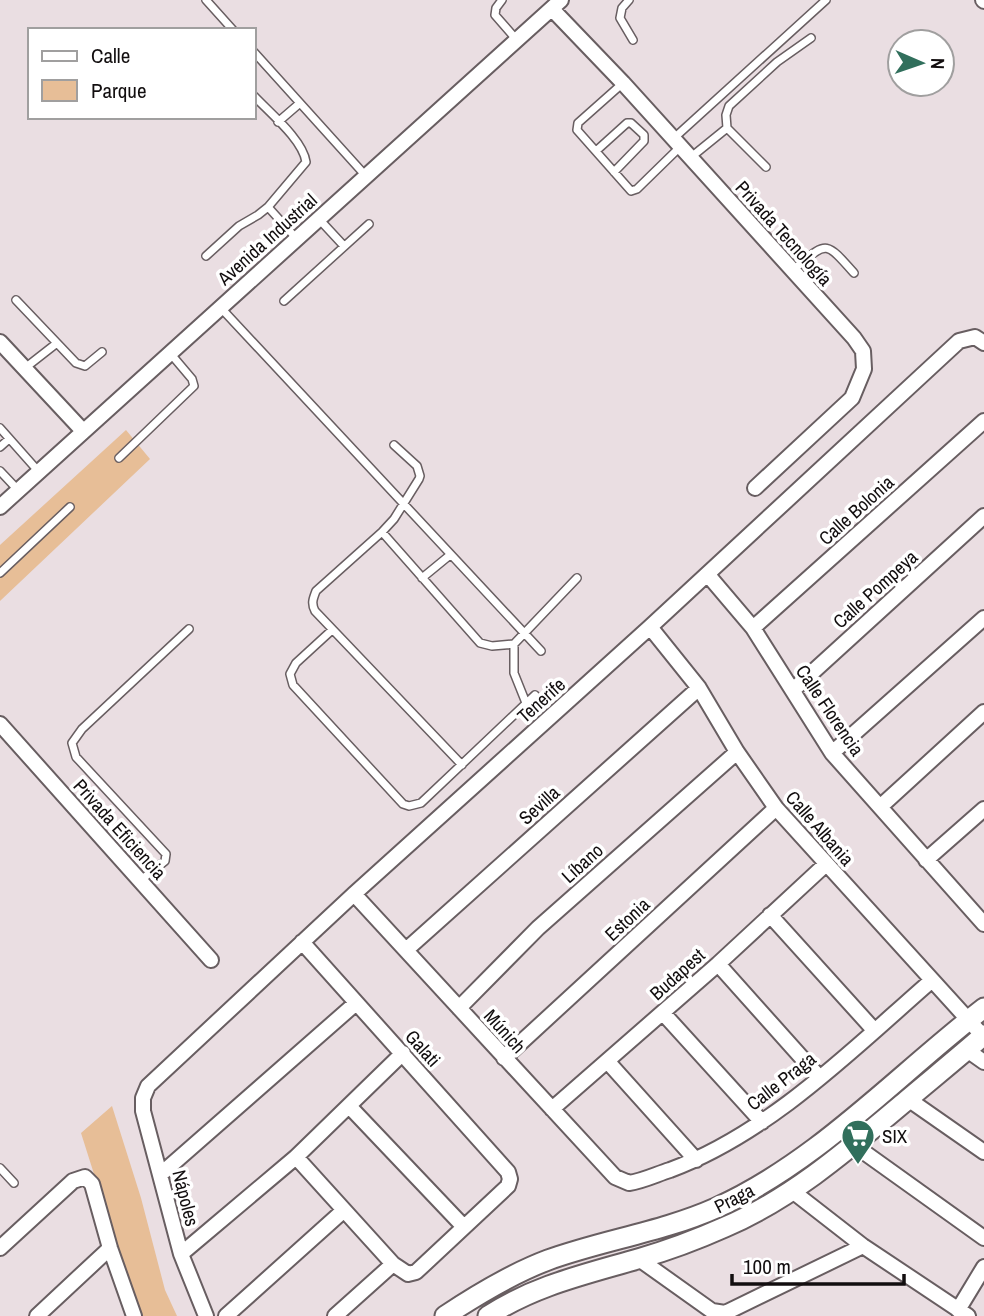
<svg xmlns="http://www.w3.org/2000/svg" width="984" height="1316" font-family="'Archivo Narrow',sans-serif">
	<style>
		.green { fill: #e7be97 }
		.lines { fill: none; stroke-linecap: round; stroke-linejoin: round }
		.lane-casing { stroke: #685e61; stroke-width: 10 }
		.street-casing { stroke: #685e61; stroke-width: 18 }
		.secondary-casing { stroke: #685e61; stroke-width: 23 }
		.lane { stroke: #fff; stroke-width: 7 }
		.street { stroke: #fff; stroke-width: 14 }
		.secondary { stroke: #fff; stroke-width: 19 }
		.labels { text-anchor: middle; stroke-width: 7; stroke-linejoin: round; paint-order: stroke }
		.street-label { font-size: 19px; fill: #120e0f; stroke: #fff }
		.poi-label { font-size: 19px; fill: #120e0f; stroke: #fff; text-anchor: start }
	</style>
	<rect width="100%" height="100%" fill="#eadee2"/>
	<path class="green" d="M 126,430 L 150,459 L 0,601 L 0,545 Z
		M 112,1106 L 141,1198 L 165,1290 L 177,1316 L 139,1316 L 81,1133 Z"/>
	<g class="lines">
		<defs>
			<path id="lane" d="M 206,0 L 233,30
				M 502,0 L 496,8 L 495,15 L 516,39
				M 629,0 L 622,8 L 620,18 L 633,40
				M 254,52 L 365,175
				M 623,83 L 578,123 L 577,130 L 631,191 L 637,189 L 680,147
				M 278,122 L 300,103
				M 727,128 L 726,115 L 729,106 L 777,62 L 811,38
				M 673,139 L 826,0
				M 596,151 L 627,123 L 631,123 L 644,135 L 644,141 L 614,172
				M 690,158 L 727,128 L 766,167
				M 268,207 L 296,238
				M 318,218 L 344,246
				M 206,256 L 239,226 L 258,215 L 268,207 L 306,162 C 303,140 270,113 254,96
				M 793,270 C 827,242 824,239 854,273
				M 16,300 L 76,363 L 85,366 L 102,352
				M 284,301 L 369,224
				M 220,307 L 541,651
				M 25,368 L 57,343
				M 0,428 L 39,472
				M 394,445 L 417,466 L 420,476 L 419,479 L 394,519 L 382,532 L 316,591 C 313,599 311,603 315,611 L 462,765
				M 0,447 L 9,439
				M 119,458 L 194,386 L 192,379 L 170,353
				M 0,471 L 18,490
				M 382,532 L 480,643 L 492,646 L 514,644 L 577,578
				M 0,573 L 70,507
				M 422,578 L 450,555
				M 332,630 L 296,663 L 290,674 L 293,685 L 403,804 L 409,806 L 421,803 L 535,695
				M 514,644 L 514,673 L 526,703
				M 141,880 L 165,861 L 166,854 L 76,757 L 72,743 L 82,729 L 189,629
				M 0,1168 L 14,1183"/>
			<path id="street" d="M 983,0 L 984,1
				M 552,9 L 623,83 L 854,338 L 863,351 L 864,369 L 852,398 L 755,488
				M 0,342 L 83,431
				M 0,507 L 561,0
				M 708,575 L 753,628 L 832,753 L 984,924
				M 650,627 L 699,688 L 737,752 L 776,808 L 983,1036
				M 753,628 L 984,421
				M 793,690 L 984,516
				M 0,724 L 211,960
				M 832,753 L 984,618
				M 880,807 L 984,712
				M 926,860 L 984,809
				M 354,894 L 615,1177 L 629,1183 C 643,1181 657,1174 670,1170 C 770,1133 853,1049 931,981
				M 770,915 L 874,1030
				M 406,950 L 699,688
				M 718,964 L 819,1077
				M 459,1008 L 538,928 L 737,752
				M 663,1013 L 762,1122
				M 967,1050 L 984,1062
				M 504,1058 L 776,808
				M 608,1062 L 696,1160
				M 908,1099 L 984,1152
				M 349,1106 L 464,1227
				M 552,1109 L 718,964 L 826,864
				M 854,1145 L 984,1238
				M 296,1157 L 393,1264 L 408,1274 L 416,1272 L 508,1186 L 510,1179 L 508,1172 L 302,942
				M 161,1174 L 356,1003
				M 791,1190 L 863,1246 L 968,1316
				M 0,1248 L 73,1181 L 85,1177 L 92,1184 L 110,1248 L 134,1316
				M 181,1254 L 296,1157 L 403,1053
				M 639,1259 L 712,1311 L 725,1313 L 863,1246
				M 958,1310 L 984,1267
				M 37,1316 L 110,1248
				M 206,1316 L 181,1254 L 143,1111 L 143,1098 L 148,1086 L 354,894 L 650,627 L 959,341 L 975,337 L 984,343
				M 226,1316 L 343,1211
				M 335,1316 L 393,1264"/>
			<path id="secondary" d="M 445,1316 C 478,1294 511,1274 548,1260 C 603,1240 662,1232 716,1208 C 818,1162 896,1076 984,1008
				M 488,1316 C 535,1285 587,1274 641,1258 C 669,1250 698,1239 725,1227 C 793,1198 851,1147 907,1100 C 933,1078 959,1057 984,1035"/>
		</defs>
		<use href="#lane" class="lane-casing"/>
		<use href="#street" class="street-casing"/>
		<use href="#secondary" class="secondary-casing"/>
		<use href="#lane" class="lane"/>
		<use href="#street" class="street"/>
		<use href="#secondary" class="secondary"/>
	</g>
	<defs>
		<symbol id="supermarket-pin" viewBox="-11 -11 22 30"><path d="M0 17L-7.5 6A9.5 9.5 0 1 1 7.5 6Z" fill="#316f5c" stroke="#fff"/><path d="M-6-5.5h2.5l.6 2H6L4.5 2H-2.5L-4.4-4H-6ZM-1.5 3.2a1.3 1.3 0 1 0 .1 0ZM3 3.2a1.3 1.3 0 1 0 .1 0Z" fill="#fff"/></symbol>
	</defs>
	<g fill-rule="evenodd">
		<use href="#supermarket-pin" x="839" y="1117" width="38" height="52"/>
	</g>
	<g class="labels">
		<g class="street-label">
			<text transform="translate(784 233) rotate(48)" y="7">Privada Tecnología</text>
			<text transform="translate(267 239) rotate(-42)" y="7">Avenida Industrial</text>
			<text transform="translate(856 510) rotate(-42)" y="7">Calle Bolonia</text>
			<text transform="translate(875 589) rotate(-42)" y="7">Calle Pompeya</text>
			<text transform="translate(541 700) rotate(-42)" y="7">Tenerife</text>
			<text transform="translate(830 710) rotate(56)" y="7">Calle Florencia</text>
			<text transform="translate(539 805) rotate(-42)" y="7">Sevilla</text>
			<text transform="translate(820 828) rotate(49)" y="7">Calle Albania</text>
			<text transform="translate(120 829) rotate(48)" y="7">Privada Eficiencia</text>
			<text transform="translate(582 863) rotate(-42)" y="7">Líbano</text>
			<text transform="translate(627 919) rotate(-43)" y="7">Estonia</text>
			<text transform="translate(677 974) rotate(-42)" y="7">Budapest</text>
			<text transform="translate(505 1031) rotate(48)" y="7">Múnich</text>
			<text transform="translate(423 1048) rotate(48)" y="7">Galati</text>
			<text transform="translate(781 1081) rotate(-38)" y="7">Calle Praga</text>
			<text transform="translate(186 1198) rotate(76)" y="7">Nápoles</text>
			<text transform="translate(734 1198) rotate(-27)" y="7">Praga</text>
		</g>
		<g class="poi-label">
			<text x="882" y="1143">SIX</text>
		</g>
	</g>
	<rect x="28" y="28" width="228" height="91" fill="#ffffff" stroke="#a09f9f" stroke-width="2"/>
	<rect x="42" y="51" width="35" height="10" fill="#ffffff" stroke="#a09f9f" stroke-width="2"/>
	<text x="91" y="63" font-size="21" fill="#120e0f">Calle</text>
	<rect x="42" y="80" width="35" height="21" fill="#e7be97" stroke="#a09f9f" stroke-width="2"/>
	<text x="91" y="98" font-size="21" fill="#120e0f">Parque</text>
	<g transform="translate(921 63) rotate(92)"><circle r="33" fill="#ffffff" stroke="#a09f9f" stroke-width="2"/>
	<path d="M0-5L12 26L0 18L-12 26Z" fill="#316f5c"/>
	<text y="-10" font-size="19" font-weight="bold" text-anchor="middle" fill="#120e0f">N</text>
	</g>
	<path d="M732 1274v10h172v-10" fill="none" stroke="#120e0f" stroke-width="3.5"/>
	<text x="743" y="1274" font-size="21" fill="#120e0f" stroke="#ffffff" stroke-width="5" paint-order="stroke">100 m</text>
</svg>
